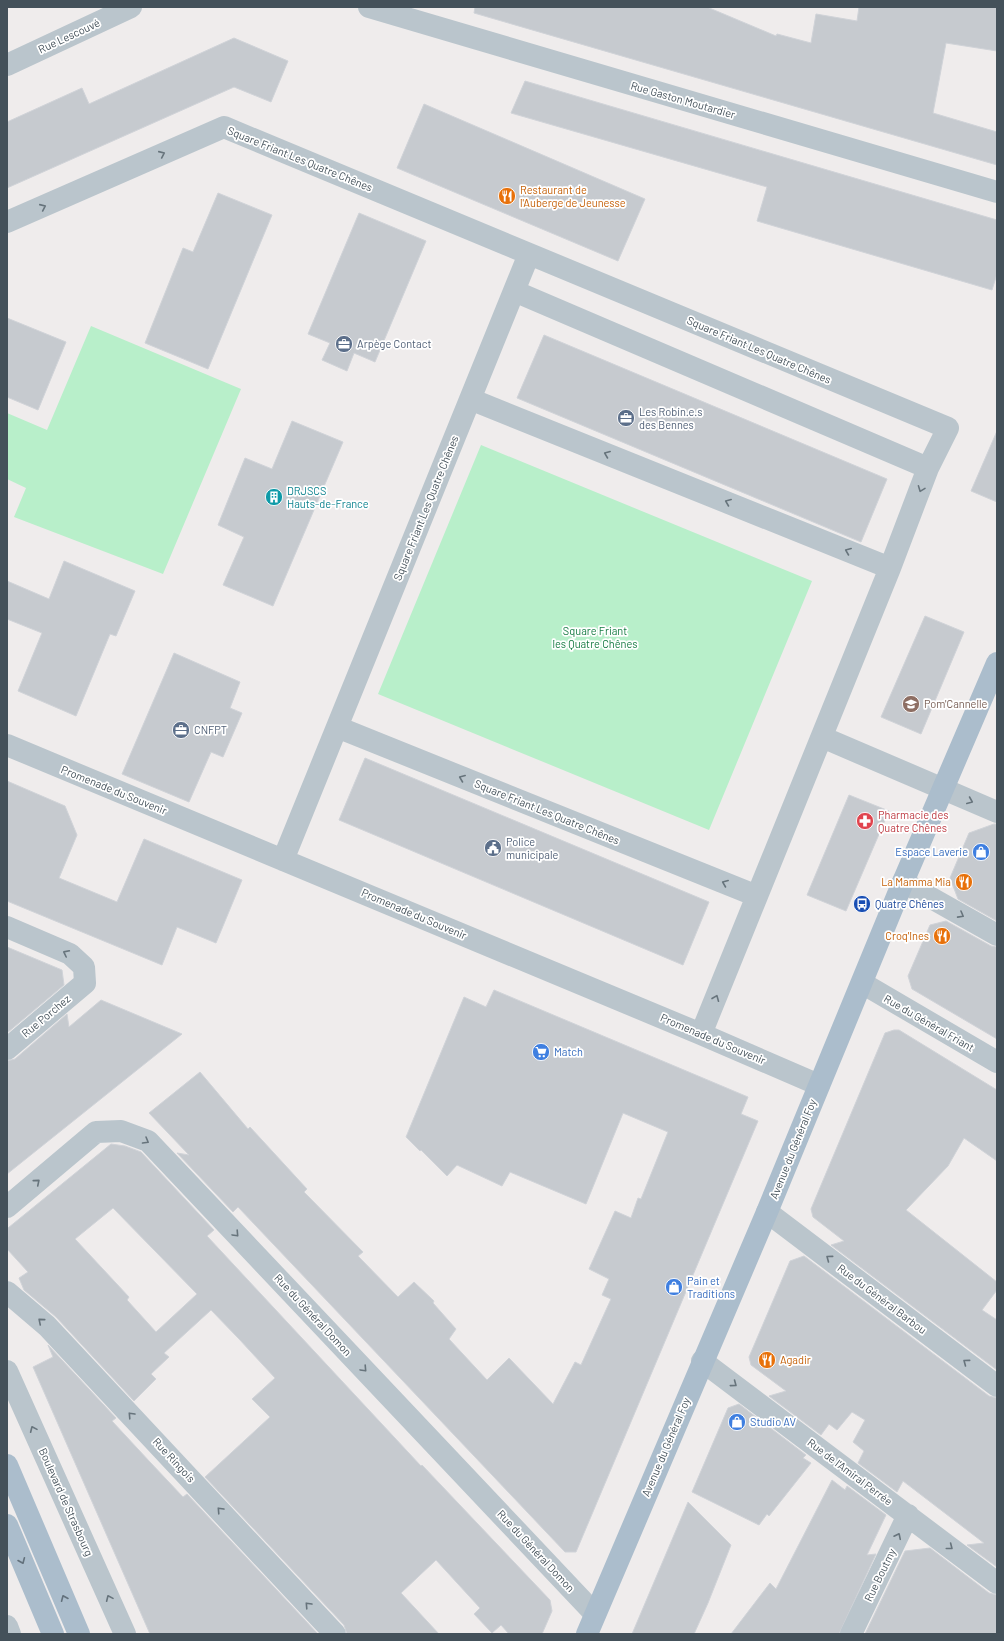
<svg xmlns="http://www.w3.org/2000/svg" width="1004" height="1641" font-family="Barlow,sans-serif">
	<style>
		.green { fill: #b8efca }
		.building { fill: #c6cacf; stroke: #d0d3d8; fill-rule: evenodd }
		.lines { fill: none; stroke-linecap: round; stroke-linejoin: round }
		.minor { stroke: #bac5cc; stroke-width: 22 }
		.major { stroke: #abbdcc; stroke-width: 22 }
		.oneway { stroke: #67747c }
		.oneway2 { stroke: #63717c }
		.labels { text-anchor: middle; stroke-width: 3.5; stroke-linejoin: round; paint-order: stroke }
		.street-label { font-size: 11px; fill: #44515a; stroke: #fff }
		.food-label { font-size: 11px; fill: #c56008; stroke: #fff; text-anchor: start }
		.service-label { font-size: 11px; fill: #4e5e75; stroke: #fff; text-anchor: start }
		.culture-label { font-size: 11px; fill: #0d838f; stroke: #fff; text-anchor: start }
		.park-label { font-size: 11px; fill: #157b42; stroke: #fff }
		.education-label { font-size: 11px; fill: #785e54; stroke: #fff; text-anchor: start }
		.health-label { font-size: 11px; fill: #be3a42; stroke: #fff; text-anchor: start }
		.shop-label { font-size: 11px; fill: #366cbe; stroke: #fff; text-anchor: start }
		.transit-label { font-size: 11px; fill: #164399; stroke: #fff; text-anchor: start }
	</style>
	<rect width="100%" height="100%" fill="#efecec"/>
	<path class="green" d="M 91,326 L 241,389 L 163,574 L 14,517 L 26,488 L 7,479 L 7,413 L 47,430 Z
		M 481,445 L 812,581 L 709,830 L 378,694 Z"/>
	<path class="building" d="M 475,7 L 707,7 L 776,36 L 777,34 L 811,43 L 816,14 L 857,21 L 859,7 L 997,7 L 997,51 L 946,43 L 933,113 L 997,132 L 997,165 L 474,13 Z
		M 234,38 L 288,61 L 271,102 L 234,87 L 7,188 L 7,122 L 82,88 L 89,104 Z
		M 525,81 L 997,220 L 997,274 L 992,290 L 757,221 L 767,187 L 511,113 Z
		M 424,104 L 645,199 L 618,261 L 397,168 Z
		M 218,193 L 272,215 L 208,369 L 145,343 L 183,248 L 193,252 Z
		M 359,213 L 426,241 L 375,362 L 354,353 L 347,371 L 322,360 L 330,343 L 308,334 Z
		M 7,318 L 66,342 L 38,410 L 7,397 Z
		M 544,335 L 887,479 L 861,542 L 517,398 Z
		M 292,421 L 343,442 L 273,606 L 223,585 L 244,537 L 218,525 L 245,458 L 272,469 Z
		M 997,431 L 997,502 L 971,491 Z
		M 64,561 L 135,591 L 116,636 L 110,634 L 76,716 L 18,691 L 42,633 L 7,619 L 7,581 L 49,599 Z
		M 925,616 L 964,632 L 921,734 L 881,717 Z
		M 174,653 L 240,682 L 230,708 L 242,713 L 223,757 L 211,752 L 189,802 L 122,774 Z
		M 365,758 L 709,902 L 683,965 L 339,820 Z
		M 7,781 L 65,806 L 77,835 L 59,878 L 117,902 L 144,839 L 242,880 L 216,943 L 177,927 L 162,965 L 7,901 Z
		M 849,795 L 889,811 L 846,911 L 807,895 Z
		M 994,824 L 997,824 L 997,921 L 958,899 L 950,878 L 969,833 Z
		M 946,921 L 991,946 L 997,947 L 997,1039 L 912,989 L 908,976 L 930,925 Z
		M 7,947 L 62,970 L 64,985 L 7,1033 Z
		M 494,990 L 748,1097 L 741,1114 L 758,1121 L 576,1552 L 565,1552 L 238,1207 L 233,1212 L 177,1153 L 189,1155 L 149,1113 L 200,1072 L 248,1129 L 250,1127 L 307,1189 L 304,1192 L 363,1252 L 358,1256 L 398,1297 L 414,1282 L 434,1301 L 433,1303 L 456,1329 L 449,1339 L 487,1380 L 509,1358 L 553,1404 L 575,1362 L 581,1365 L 611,1299 L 602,1295 L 609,1279 L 589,1269 L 615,1211 L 631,1218 L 638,1198 L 641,1199 L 668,1132 L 623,1113 L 586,1204 L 510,1172 L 502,1186 L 457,1165 L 447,1176 L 421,1150 L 420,1151 L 406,1137 L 464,997 L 486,1007 Z
		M 101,1000 L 182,1034 L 7,1174 L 7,1061 L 15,1059 L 67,1014 L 69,1027 Z
		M 894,1030 L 899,1030 L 997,1090 L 997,1161 L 964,1138 L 948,1166 L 906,1210 L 997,1282 L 997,1290 L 982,1310 L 997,1320 L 997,1370 L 831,1245 L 844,1241 L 813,1217 L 811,1209 L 885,1033 Z
		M 111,1144 L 125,1146 L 141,1152 L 214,1230 L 207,1236 L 421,1466 L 422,1465 L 550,1600 L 552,1611 L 542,1634 L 509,1634 L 501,1625 L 492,1633 L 474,1614 L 480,1608 L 436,1560 L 401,1593 L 439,1634 L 347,1634 L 344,1625 L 205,1477 L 270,1417 L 252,1399 L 275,1378 L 239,1339 L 211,1310 L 164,1353 L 169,1357 L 151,1374 L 156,1379 L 134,1401 L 56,1317 L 24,1290 L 19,1278 L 28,1272 L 7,1249 L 8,1228 ZM 113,1208 L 197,1294 L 156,1332 L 127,1300 L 129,1297 L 75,1239 Z
		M 804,1256 L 989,1396 L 997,1398 L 997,1567 L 967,1545 L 984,1543 L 903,1481 L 897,1492 L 858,1463 L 864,1451 L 853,1442 L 865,1420 L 852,1412 L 837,1430 L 829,1424 L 821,1435 L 769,1396 L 786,1391 L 751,1365 L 749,1357 L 790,1261 Z
		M 48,1345 L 116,1418 L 112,1421 L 150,1462 L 183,1497 L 187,1494 L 318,1634 L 150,1634 L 33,1367 L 53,1357 Z
		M 739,1404 L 806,1455 L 803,1458 L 811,1463 L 769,1516 L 767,1514 L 759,1525 L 692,1492 L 728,1408 Z
		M 832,1480 L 845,1490 L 847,1486 L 886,1515 L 867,1555 L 876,1554 L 839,1634 L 731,1634 L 770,1583 L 776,1589 Z
		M 688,1502 L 731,1545 L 708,1603 L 694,1634 L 632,1634 Z
		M 930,1548 L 989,1593 L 997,1595 L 997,1634 L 865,1634 L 905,1551 Z"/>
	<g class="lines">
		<path class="minor" d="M 369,7 L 997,192
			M 7,65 L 131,7
			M 7,222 L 224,127 L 948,428 L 928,468 L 890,568 L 470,399
			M 514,291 L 928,468
			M 337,727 L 757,896 L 701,1034
			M 822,737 L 997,812
			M 7,745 L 701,1034 L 819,1085
			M 283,860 L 529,254
			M 903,882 L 997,935
			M 757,896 L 890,568
			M 7,927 L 70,954 L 84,967 L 85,983 L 7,1049
			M 862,983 L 997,1062
			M 7,1207 L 96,1132 L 121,1131 L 148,1141 L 595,1614
			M 767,1212 L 997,1386
			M 7,1292 L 47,1326 L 61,1341 L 335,1634
			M 702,1361 L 997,1583
			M 7,1371 L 125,1634
			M 7,1626 L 10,1634
			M 851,1634 L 908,1515"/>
		<path class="major" d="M 7,1465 L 79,1634
			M 7,1525 L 53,1634
			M 587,1634 L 767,1212 L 903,882 L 997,663"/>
	</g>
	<defs><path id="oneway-chevron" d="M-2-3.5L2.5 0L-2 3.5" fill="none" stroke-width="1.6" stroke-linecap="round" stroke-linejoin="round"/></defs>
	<g class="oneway">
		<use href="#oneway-chevron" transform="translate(162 154) rotate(-24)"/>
		<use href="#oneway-chevron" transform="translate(43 207) rotate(-24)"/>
		<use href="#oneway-chevron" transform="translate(607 454) rotate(-158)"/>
		<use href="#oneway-chevron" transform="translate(921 489) rotate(111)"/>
		<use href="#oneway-chevron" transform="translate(728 502) rotate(-158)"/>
		<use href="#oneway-chevron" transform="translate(848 551) rotate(-158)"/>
		<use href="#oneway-chevron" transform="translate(462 778) rotate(-158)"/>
		<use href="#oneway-chevron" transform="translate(970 801) rotate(23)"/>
		<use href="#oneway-chevron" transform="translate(725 883) rotate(-158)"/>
		<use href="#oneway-chevron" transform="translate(961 915) rotate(29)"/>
		<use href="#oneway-chevron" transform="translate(66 953) rotate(-153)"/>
		<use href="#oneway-chevron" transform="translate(716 998) rotate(-68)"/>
		<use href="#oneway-chevron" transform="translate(146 1141) rotate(30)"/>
		<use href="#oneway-chevron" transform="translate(37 1182) rotate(-40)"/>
		<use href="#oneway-chevron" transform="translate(236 1234) rotate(47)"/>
		<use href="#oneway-chevron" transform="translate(829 1258) rotate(-143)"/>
		<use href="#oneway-chevron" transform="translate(41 1321) rotate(-140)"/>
		<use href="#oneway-chevron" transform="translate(966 1362) rotate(-143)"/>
		<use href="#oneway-chevron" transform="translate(364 1369) rotate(47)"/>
		<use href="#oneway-chevron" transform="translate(734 1384) rotate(37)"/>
		<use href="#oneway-chevron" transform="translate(131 1415) rotate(-133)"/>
		<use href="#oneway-chevron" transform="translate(33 1429) rotate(-114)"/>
		<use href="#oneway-chevron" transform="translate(220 1510) rotate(-133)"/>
		<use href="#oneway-chevron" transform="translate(898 1536) rotate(-64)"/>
		<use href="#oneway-chevron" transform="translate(950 1547) rotate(38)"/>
		<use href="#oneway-chevron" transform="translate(109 1598) rotate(-114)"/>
		<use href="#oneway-chevron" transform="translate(308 1605) rotate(-133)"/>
	</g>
	<g class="oneway2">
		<use href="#oneway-chevron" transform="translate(22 1561) rotate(67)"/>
		<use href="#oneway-chevron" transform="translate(64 1598) rotate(-113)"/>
	</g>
	<defs>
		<symbol id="restaurant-disc" viewBox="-11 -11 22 22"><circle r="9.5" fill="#e8710a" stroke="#fff"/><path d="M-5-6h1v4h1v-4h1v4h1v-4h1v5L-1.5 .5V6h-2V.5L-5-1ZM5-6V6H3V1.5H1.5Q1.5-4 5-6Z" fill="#fff"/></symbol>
		<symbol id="office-disc" viewBox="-11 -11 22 22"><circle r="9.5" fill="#5c6f8a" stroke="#fff"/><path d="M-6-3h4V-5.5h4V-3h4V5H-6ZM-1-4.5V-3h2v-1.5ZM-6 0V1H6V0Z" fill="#fff"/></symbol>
		<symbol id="building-disc" viewBox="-11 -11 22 22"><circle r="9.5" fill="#0f9aa8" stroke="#fff"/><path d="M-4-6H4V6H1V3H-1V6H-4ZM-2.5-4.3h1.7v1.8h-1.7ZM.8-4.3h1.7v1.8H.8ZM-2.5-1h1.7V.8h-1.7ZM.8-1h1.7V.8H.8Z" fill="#fff"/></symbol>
		<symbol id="school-disc" viewBox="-11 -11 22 22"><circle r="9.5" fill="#8d6e63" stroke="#fff"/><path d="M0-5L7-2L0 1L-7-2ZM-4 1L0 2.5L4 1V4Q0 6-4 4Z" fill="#fff"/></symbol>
		<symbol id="pharmacy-disc" viewBox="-11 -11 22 22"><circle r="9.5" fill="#e0444e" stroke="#fff"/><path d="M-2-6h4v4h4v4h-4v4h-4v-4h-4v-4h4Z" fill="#fff"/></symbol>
		<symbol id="civic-disc" viewBox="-11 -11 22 22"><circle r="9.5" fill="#5c6f8a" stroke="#fff"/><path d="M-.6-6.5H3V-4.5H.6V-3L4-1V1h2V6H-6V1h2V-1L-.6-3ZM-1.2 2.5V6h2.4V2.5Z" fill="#fff"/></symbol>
		<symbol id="shop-disc" viewBox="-11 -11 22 22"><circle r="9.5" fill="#3f7fe0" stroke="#fff"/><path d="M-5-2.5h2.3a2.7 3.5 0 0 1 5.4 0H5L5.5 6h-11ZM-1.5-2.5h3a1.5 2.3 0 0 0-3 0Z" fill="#fff"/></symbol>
		<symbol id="bus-disc" viewBox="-11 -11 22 22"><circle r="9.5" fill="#1a4fb4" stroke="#fff"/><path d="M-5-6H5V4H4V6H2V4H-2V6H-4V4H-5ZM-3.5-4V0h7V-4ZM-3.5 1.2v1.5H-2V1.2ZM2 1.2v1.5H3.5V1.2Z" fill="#fff"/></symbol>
		<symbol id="supermarket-disc" viewBox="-11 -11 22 22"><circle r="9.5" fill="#3f7fe0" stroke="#fff"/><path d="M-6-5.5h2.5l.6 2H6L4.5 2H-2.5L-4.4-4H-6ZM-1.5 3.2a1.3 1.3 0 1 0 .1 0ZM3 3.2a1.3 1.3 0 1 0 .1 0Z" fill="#fff"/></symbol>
	</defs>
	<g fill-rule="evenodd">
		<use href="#restaurant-disc" x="497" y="186" width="20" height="20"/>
		<use href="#office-disc" x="334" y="334" width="20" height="20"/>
		<use href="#office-disc" x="616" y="408" width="20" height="20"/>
		<use href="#building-disc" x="264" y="487" width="20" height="20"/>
		<use href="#school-disc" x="901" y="694" width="20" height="20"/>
		<use href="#office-disc" x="171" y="720" width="20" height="20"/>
		<use href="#pharmacy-disc" x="855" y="811" width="20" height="20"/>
		<use href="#civic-disc" x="483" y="838" width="20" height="20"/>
		<use href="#shop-disc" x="971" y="842" width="20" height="20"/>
		<use href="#restaurant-disc" x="954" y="872" width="20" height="20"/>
		<use href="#bus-disc" x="852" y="894" width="20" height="20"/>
		<use href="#restaurant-disc" x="932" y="926" width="20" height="20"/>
		<use href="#supermarket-disc" x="531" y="1042" width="20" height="20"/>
		<use href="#shop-disc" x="664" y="1277" width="20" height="20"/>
		<use href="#restaurant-disc" x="757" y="1350" width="20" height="20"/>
		<use href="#shop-disc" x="727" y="1412" width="20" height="20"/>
	</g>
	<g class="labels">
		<g class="street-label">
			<text transform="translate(69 36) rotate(-25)" y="4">Rue Lescouvé</text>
			<text transform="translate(683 100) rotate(16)" y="4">Rue Gaston Moutardier</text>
			<text transform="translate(300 159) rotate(22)" y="4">Square Friant Les Quatre Chênes</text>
			<text transform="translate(759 350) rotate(23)" y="4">Square Friant Les Quatre Chênes</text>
			<text transform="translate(426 508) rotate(-68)" y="4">Square Friant Les Quatre Chênes</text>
			<text transform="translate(114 790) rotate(22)" y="4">Promenade du Souvenir</text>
			<text transform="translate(547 812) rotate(22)" y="4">Square Friant Les Quatre Chênes</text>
			<text transform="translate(414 914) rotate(23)" y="4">Promenade du Souvenir</text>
			<text transform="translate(46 1016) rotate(-40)" y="4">Rue Porchez</text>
			<text transform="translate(929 1023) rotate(30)" y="4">Rue du Général Friant</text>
			<text transform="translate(713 1039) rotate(23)" y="4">Promenade du Souvenir</text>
			<text transform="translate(793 1149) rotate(-68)" y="4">Avenue du Général Foy</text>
			<text transform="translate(882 1299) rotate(37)" y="4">Rue du Général Barbou</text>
			<text transform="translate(313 1315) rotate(47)" y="4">Rue du Général Domon</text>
			<text transform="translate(666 1447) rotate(-67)" y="4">Avenue du Général Foy</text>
			<text transform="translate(174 1460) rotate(47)" y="4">Rue Ringois</text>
			<text transform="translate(850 1472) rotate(37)" y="4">Rue de l'Amiral Perrée</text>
			<text transform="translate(66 1502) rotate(66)" y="4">Boulevard de Strasbourg</text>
			<text transform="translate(536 1551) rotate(47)" y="4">Rue du Général Domon</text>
			<text transform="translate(880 1575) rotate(-64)" y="4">Rue Boutmy</text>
		</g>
		<g class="food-label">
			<text x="520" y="194">Restaurant de<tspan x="520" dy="13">l'Auberge de Jeunesse</tspan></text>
			<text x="951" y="886" text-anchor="end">La Mamma Mia</text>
			<text x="929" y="940" text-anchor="end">Croq'Ines</text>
			<text x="780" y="1364">Agadir</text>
		</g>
		<g class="service-label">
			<text x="357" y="348">Arpège Contact</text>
			<text x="639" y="416">Les Robin.e.s<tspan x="639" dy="13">des Bennes</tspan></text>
			<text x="194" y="734">CNFPT</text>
			<text x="506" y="846">Police<tspan x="506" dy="13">municipale</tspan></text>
		</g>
		<g class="culture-label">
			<text x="287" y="495">DRJSCS<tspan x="287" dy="13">Hauts-de-France</tspan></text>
		</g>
		<g class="park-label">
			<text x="595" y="635">Square Friant<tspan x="595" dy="13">les Quatre Chênes</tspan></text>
		</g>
		<g class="education-label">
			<text x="924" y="708">Pom'Cannelle</text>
		</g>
		<g class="health-label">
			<text x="878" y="819">Pharmacie des<tspan x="878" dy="13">Quatre Chênes</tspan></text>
		</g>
		<g class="shop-label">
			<text x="968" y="856" text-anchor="end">Espace Laverie</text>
			<text x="554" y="1056">Match</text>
			<text x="687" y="1285">Pain et<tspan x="687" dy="13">Traditions</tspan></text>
			<text x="750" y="1426">Studio AV</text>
		</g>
		<g class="transit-label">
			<text x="875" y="908">Quatre Chênes</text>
		</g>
	</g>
	<rect width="1004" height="1641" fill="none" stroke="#44515a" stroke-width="16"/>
</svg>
